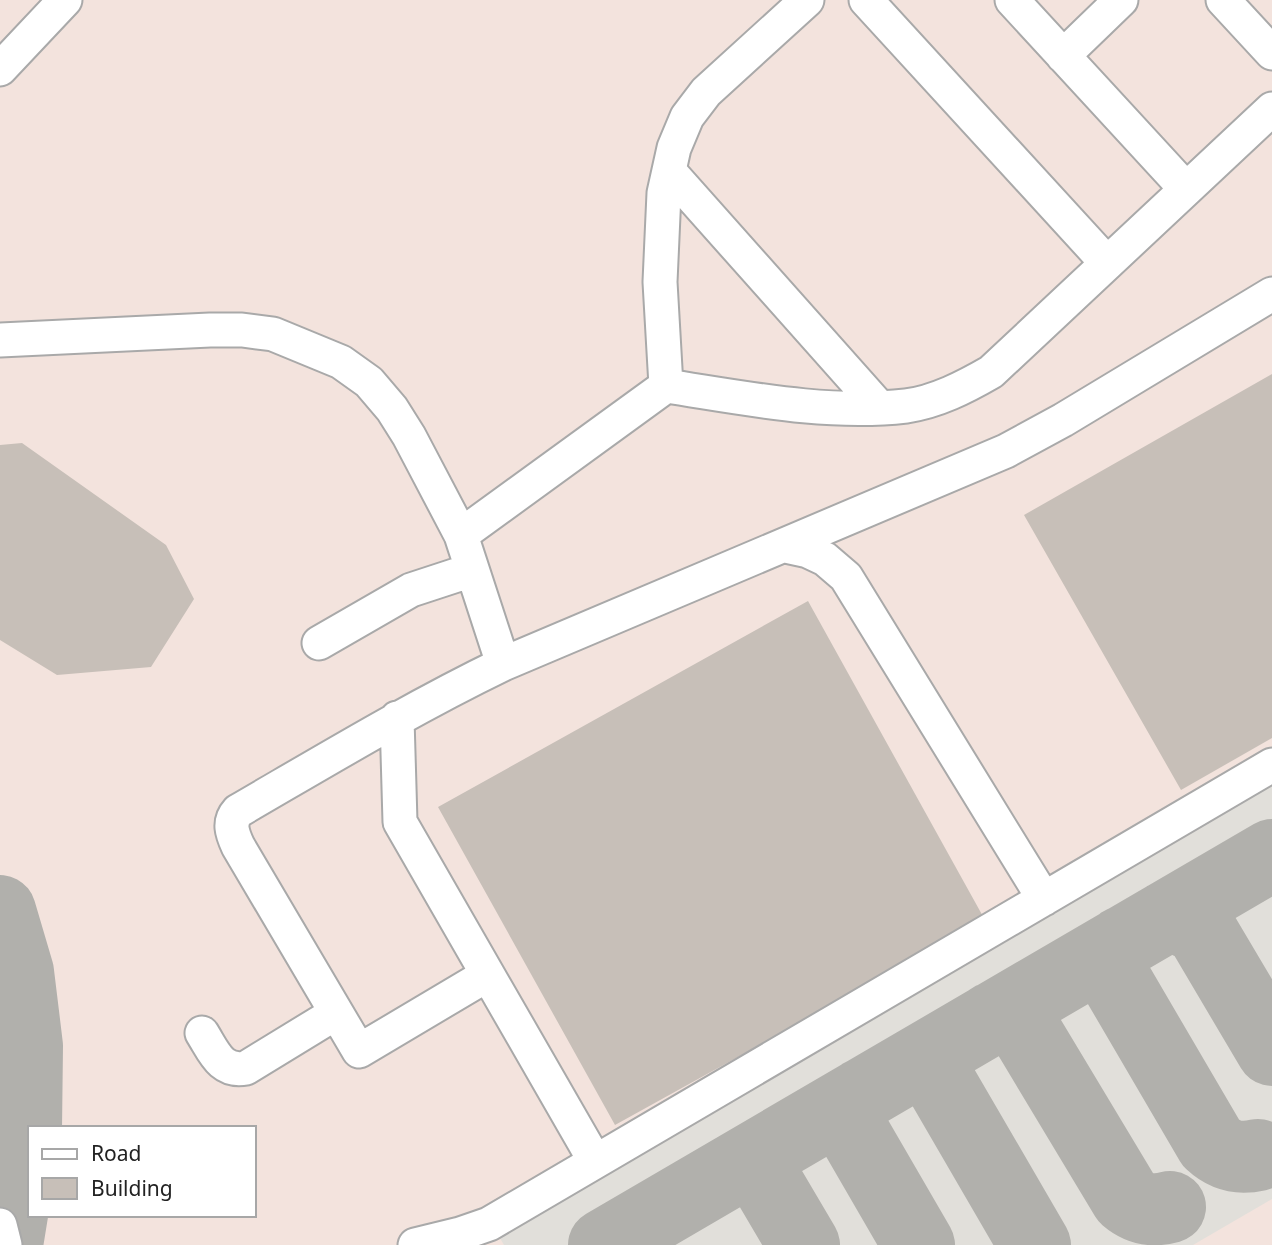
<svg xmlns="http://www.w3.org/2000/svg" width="1272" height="1245" font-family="'Noto Sans',sans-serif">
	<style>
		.military { fill: #f3e3dd; fill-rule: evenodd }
		.airport { fill: #e1dfda }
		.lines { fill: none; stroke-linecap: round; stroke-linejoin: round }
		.taxiway { stroke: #b1b0ac; stroke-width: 72 }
		.building { fill: #c7bfb8 }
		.minor-casing { stroke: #a9a9a9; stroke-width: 37 }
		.minor { stroke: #fff; stroke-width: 33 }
	</style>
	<rect width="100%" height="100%" fill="#f2efe9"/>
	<path class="military" d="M 0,0 L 1272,0 L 1272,1245 L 0,1245 ZM 30,1128 L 254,1128 L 254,1215 L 30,1215 Z"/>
	<path class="airport" d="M 1272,751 L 1272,1199 L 1193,1245 L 504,1245 L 485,1213 Z"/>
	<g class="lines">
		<path class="taxiway" d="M 0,911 L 18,972 L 27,1046 L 26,1128 L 7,1245
			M 1166,917 C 1180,918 1190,922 1201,930 L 1272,1050
			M 1122,942 C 1114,955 1111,965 1115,979 L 1211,1143 C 1226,1157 1240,1159 1258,1155
			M 992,1018 C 1006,1017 1015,1021 1025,1030 L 1126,1198 C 1139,1209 1152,1212 1170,1207
			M 945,1046 L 938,1063 L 939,1080 L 1035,1245
			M 862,1094 C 853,1107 850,1117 854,1133 L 919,1245
			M 731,1171 C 747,1169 757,1173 768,1184 L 804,1245
			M 604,1245 L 1272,855"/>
	</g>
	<path class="building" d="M 1272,374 L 1272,738 L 1181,790 L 1024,515 Z
		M 22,443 L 166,545 L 194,599 L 151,667 L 57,675 L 0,640 L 0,445 Z
		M 808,601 L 985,920 L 615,1125 L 438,807 Z"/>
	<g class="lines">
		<defs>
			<path id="minor" d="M 866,0 L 1107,263
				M 1012,0 L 1186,189
				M 1223,0 L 1272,53
				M 1063,56 L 1121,0
				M 0,69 L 65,0
				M 669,171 L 879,407
				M 0,340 L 210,330 L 242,330 L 273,334 L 341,362 L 369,382 L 392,409 L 409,436 L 461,535 L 503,664 L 1006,451 L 1063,420 L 1272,294
				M 666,386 L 660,282 L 664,193 L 674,148 L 687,117 L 706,92 L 807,0
				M 461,535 L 666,386 C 745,398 826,415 906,406 C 936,402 965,387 991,372 L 1272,109
				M 785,546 L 808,551 L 825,559 L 846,577 L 1044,899
				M 319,643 L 411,590 L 472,570
				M 397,718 L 400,822 L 595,1161
				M 487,975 L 359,1051 L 238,846 C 232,833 228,822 238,811 C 326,760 412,708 503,664
				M 202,1033 C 214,1052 221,1073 246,1068 L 336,1013
				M 0,1225 L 5,1245
				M 415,1245 L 460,1234 L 489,1224 L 1272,765"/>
		</defs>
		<use href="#minor" class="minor-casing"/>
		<use href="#minor" class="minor"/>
	</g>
	<rect x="28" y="1126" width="228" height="91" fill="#ffffff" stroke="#a7a7a7" stroke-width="2"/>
	<rect x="42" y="1149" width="35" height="10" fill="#ffffff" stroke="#a7a7a7" stroke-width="2"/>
	<text x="91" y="1161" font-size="21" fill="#222222">Road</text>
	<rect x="42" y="1178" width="35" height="21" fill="#c7bfb8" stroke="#a7a7a7" stroke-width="2"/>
	<text x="91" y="1196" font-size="21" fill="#222222">Building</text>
</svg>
